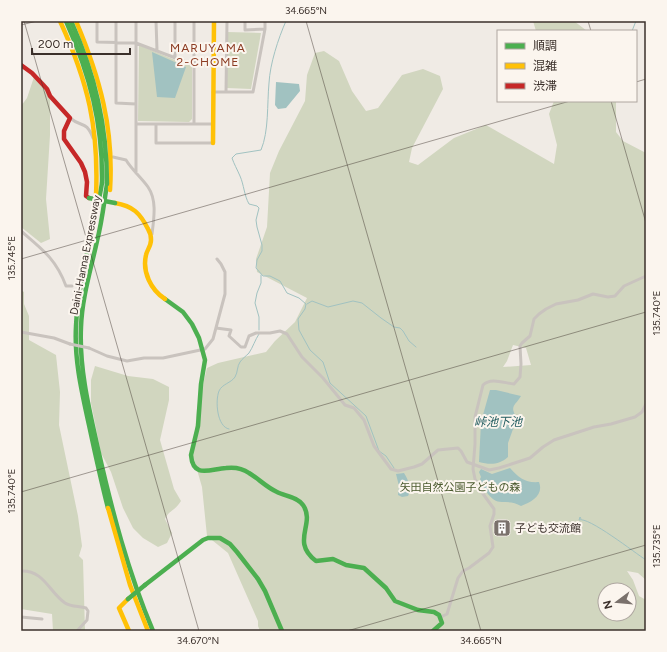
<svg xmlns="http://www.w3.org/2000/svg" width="667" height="652" font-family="Figtree,'Noto Sans JP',sans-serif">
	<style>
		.green { fill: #d1d6bf; fill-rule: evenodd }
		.water { fill: #a1c2c1 }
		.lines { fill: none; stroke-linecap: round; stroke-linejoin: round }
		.stream { stroke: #a1c2c1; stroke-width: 1 }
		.street { stroke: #c9c3be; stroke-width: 3 }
		.fast { stroke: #4caf50; stroke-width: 4.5 }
		.slow { stroke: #ffc107; stroke-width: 4.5 }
		.jam { stroke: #c62828; stroke-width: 4.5 }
		.street-bridge { stroke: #c9c3be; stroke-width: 3 }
		.fast-bridge { stroke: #4caf50; stroke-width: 4.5 }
		.ticks { fill: none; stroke: #3b302b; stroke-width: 1; stroke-opacity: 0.45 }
		.labels { text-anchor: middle; stroke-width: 4; stroke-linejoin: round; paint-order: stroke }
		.street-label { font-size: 11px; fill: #3b302b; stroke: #fbf5ee }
		.park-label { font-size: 11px; fill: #4a5a2e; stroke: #fbf5ee }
		.poi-label { font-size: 11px; fill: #3b302b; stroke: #fbf5ee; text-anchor: start }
		.neighbourhood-label { font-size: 12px; letter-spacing: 1px; fill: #8c3b22; stroke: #fbf5ee }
		.water-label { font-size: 12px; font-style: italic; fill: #1f5a5e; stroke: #fbf5ee }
		.neatline { fill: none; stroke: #3b302b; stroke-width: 1.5 }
		.ticks-label { font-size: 10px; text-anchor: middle; fill: #3b302b }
	</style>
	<rect width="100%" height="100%" fill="#f0ebe5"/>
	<path class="green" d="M 533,21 L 574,21 L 587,31 L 536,31 Z
		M 227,32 L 261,33 L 251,89 L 227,88 Z
		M 139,45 L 180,62 L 192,64 L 192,119 L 189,122 L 138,121 Z
		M 324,51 L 339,61 L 352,91 L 366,111 L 378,108 L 402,75 L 423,69 L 440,76 L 443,89 L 412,148 L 409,162 L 418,165 L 454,138 L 486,125 L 554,164 L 557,145 L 549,114 L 554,101 L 616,101 L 616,132 L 623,141 L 646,153 L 646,580 L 638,573 L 627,571 L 633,580 L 639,596 L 646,600 L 646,631 L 260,631 L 258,626 L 258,621 L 228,553 L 207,536 L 202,487 L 193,456 L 197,408 L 207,368 L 218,363 L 266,352 L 275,341 L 295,322 L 307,298 L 257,272 L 256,259 L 267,227 L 270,173 L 279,151 L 305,101 L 307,75 L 315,53 ZM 513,345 L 526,348 L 531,365 L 503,367 L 507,361 ZM 605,590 L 629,590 L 629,614 L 605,614 Z
		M 35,74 L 45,83 L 50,91 L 50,135 L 46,199 L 50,239 L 41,243 L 21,227 L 21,106 L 27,98 Z
		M 21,290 L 24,292 L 24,304 L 29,316 L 29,340 L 56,355 L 60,392 L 59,425 L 78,516 L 82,546 L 79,556 L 83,560 L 85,631 L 53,631 L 52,614 L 21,609 Z
		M 95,366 L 128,376 L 153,379 L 169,387 L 169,400 L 160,440 L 174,489 L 181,501 C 175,511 169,510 165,519 L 172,533 L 167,543 L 158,547 L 143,538 L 133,528 L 123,508 L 111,472 L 101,453 L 91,403 L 91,380 Z"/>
	<path class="water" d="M 152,52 L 186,67 L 175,98 L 157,97 Z
		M 276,82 L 299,84 L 300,91 L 286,108 L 278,109 L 275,105 Z
		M 490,390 L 496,390 L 521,396 C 515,406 509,406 517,418 L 508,443 L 508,457 C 499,465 490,465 479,462 L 481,422 Z
		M 510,468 C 519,478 525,483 539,482 C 544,495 532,502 521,506 C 515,502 508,502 502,502 C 490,502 484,488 480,479 L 481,477 L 479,472 L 481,469 L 492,474 Z
		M 404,473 C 408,479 412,489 408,496 L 402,497 L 398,495 L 399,486 L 396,474 Z"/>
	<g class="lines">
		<path class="stream" d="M 286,21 C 278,39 270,64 269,83 C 267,104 269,131 261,150 L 236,154 L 232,158 C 234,164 237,169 240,176 C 244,185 244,195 249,204 L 257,206 L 259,208 L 256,220 L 257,227 L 262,245 L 262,251 L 257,260 L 256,268 L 263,276 L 270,276 L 280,281 L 287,293 L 299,298 L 306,304 L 305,309 L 298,319 L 299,330 L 310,350 L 323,362 L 330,383 L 366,416 L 379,451 L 386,456 L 394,468
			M 632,31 L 636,21
			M 307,304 L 312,301 L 328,307 L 353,301 L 362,303 L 381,318 L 394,327 L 400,328 L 403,331 L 409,341 L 416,347
			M 259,330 L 259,317 L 255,303 L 257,293 L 261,283 L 261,275
			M 229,429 C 217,427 215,401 219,391 C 222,384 231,383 235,377 C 238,372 237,366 240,362 C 242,359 246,356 249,353 C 253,347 255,340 259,334
			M 581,519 L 580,517 L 579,520 C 588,516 635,553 646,560"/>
		<path class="street" d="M 97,21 L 97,42 L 136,43 L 186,62 L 214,62
			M 116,21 L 116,103 L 136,104
			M 136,21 L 136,173
			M 156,21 L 157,50
			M 245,21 L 245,30 L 265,29
			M 175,58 L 175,21
			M 213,92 L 253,92 L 265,29 L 265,21
			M 226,92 L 227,21
			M 70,118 C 82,128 86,120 93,138
			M 136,124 L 213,124
			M 156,124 L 156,143 L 213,143
			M 194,124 L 194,21
			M 113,157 L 126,160 C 132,170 141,177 148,187 C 157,200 154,218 152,234
			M 21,231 C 42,249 56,259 66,286 L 72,286
			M 216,328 L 231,330 L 229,336 L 241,347 L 245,347 L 249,336 L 256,333 L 270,333 L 280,331 L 287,334 L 302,357 L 323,378 L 345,405 L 354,408 L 364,420 L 374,446 L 391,469 L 398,471 L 414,467 L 422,464 L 438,450 L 458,448 L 461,451 L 467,462 L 489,470 L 499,468 L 530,458 L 543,447 L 554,440 L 594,427 L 611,424 L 635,417 L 642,412 L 646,404
			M 21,332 L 54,338 L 70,344
			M 89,348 L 107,356 L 127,361 L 144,358 L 163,358 L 205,349 L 213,339 L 225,294 L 225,272 L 221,264 L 217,259
			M 21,571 C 44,570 49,592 65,603 C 71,607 79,606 86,608 L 88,611 L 87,620 L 77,631
			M 21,617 L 42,619
			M 441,617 L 447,614 L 458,578 L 463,571 L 469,568 L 489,553 L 493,547 L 490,526 L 494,514 L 494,509 L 481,491 L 475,479 L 473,469 L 475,444 L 475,417 L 483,385 C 491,377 504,383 514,384 L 520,377 L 521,364 L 520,346 L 522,343 L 530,336 L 534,319 L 539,314 L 546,309 L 556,304 L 578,300 L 593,294 L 608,297 L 615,296 L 624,286 L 646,276"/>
		<path class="fast" d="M 102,183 C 94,231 78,278 76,326 C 74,360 82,393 89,425 C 95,453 101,481 108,508
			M 107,184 C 104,203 102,222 97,241 C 91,269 82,297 81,327 C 79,368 89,409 98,449 C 112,511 128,572 153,631
			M 165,299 L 183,312 L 192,324 L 199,338 L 205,360 L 201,384 L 198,426 L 191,455 C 193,479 210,469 226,468 C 234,467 242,468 249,473 C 259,479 266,487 277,492 C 285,496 298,497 303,505 C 316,524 290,541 316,561 L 333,559 L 346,565 L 364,568 L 386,588 L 395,601 L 418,610 L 434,612 L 439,615 L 442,623 L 433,631
			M 145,585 L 203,540 L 208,538 L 220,538 L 230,544 L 237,552 L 258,579 L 265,591 L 282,631"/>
		<path class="slow" d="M 60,21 C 88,82 99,128 96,196
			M 76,21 C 100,78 114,128 110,190
			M 213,143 L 214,21
			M 115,203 C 133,206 140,213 148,229 C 150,232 151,236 151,240 C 151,246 147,250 146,255 C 142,272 151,290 165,299
			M 108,508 L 130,585 L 148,631
			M 128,599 L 119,608 L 129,631"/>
		<path class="jam" d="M 21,65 L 32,73 L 47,89 L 50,96 L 70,118 L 64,131 L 64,139 L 81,163 L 85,172 L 87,182 L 86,196 L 89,198"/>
		<path class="street-bridge" d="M 70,344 L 89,348"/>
		<path class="fast-bridge" d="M 66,21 C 90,75 103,124 102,183
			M 71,21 C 95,75 107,125 107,184
			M 89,198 L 115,203
			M 128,599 L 145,585"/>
	</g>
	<path class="ticks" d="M 24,21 L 199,631M 306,21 L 481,631M 588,21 L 591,31M 21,25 L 37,21M 636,82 L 646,79M 611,101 L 646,223M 21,259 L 570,101M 21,492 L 646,312M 347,631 L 646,545"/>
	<defs>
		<symbol id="building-square" viewBox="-11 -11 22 22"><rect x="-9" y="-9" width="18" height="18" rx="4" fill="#7a716c" stroke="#fbf5ee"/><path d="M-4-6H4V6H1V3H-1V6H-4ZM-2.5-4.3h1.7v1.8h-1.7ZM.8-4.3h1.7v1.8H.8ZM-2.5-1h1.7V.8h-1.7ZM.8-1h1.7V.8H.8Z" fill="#fff"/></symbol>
	</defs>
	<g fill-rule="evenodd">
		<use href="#building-square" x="492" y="518" width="20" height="20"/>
	</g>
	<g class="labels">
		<g class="street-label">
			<text transform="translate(85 255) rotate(-79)" y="4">Daini-Hanna Expressway</text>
		</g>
		<g class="park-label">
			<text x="460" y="491">矢田自然公園子どもの森</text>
		</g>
		<g class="poi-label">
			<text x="515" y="532">子ども交流館</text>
		</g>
		<g class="neighbourhood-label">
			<text x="208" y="52">MARUYAMA<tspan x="208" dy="14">2-CHOME</tspan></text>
		</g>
		<g class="water-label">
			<text x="498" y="426">峠池下池</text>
		</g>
	</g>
	<rect width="667" height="652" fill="none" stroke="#fbf5ee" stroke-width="44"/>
	<rect x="497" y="30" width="140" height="72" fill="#fbf5ee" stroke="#aea6a0"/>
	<rect x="505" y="43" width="20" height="6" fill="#4caf50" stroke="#aea6a0"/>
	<text x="533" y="50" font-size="12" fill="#3b302b">順調</text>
	<rect x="505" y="63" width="20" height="6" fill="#ffc107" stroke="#aea6a0"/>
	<text x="533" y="70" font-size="12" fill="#3b302b">混雑</text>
	<rect x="505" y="83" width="20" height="6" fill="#c62828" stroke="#aea6a0"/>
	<text x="533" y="90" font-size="12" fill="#3b302b">渋滞</text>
	<g transform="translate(617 602) rotate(254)"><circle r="19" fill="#fbf5ee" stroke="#aea6a0"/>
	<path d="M0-3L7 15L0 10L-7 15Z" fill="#7a716c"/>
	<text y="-6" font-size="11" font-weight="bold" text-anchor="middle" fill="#3b302b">N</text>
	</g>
	<path d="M32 48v6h98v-6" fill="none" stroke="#3b302b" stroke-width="2"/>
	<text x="38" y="48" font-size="12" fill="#3b302b" stroke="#fbf5ee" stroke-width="3" paint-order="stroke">200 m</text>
	<rect x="22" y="22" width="623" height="608" class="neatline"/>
	<g class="ticks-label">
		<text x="306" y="14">34.665°N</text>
		<text transform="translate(11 258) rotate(-90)" y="4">135.745°E</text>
		<text transform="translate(656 313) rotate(-90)" y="4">135.740°E</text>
		<text transform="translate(11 491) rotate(-90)" y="4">135.740°E</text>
		<text transform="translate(656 546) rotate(-90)" y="4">135.735°E</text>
		<text x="198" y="644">34.670°N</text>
		<text x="481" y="644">34.665°N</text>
	</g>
</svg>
